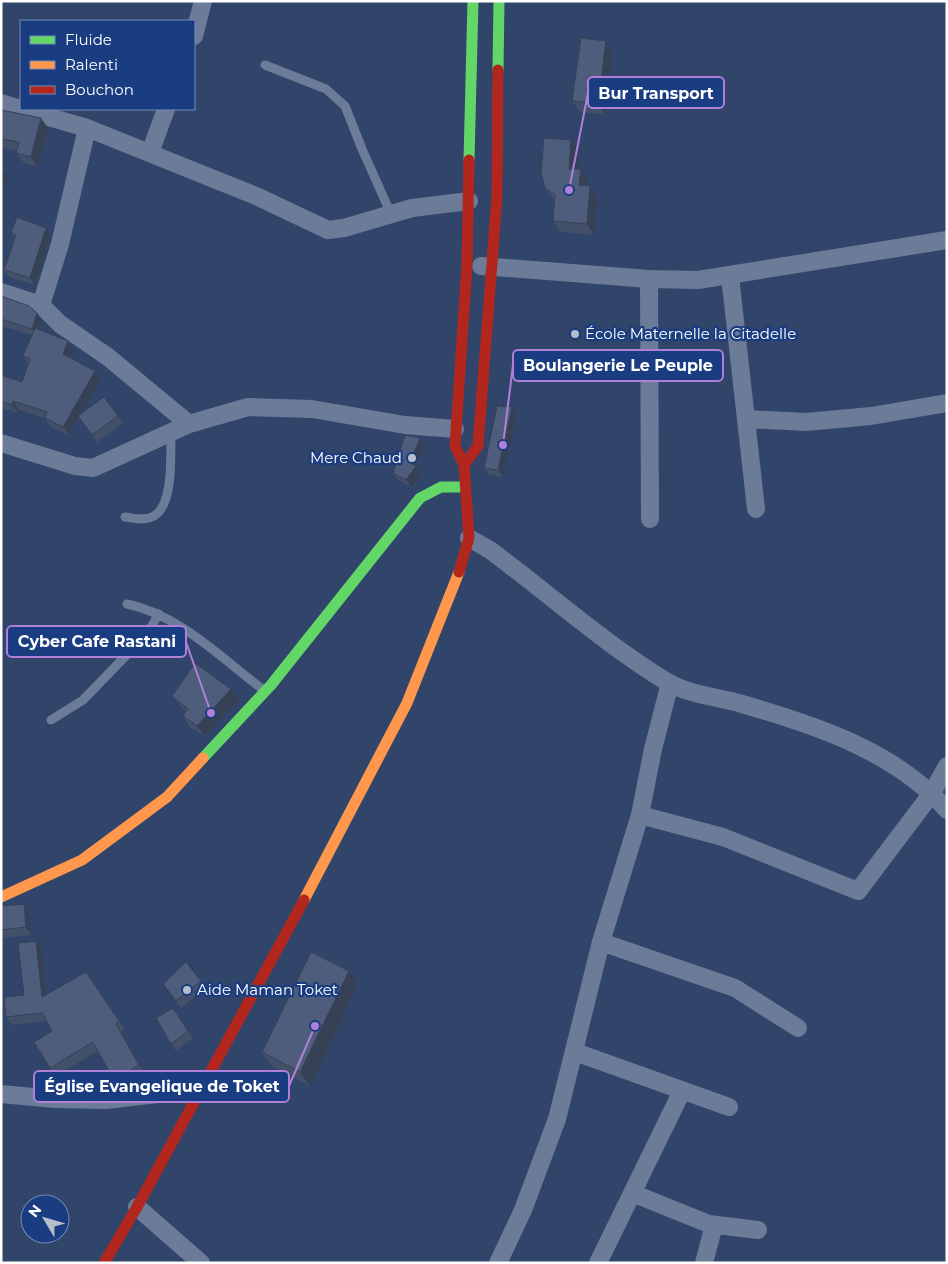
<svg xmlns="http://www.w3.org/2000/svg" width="948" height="1264" font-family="Montserrat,sans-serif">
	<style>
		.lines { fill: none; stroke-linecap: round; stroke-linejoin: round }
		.lane { stroke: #6c7c98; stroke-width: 9 }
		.street { stroke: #6c7c98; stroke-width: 18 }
		.fast { stroke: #63d668; stroke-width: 11 }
		.slow { stroke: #ff974d; stroke-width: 11 }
		.jam { stroke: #b3261e; stroke-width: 11 }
		.wall { fill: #43506a }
		.shaded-wall { fill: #374156 }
		.building { fill: #4e5d7b; stroke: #374156 }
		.poi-dot { fill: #b7becb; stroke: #1a3d81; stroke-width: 2 }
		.labels { text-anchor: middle; stroke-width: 4.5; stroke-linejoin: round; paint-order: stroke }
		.poi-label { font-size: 15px; fill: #fff; stroke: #1a3d81; text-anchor: start }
		.leader { fill: none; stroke: #b080d9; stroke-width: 2 }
		.callout-dot { fill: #b080d9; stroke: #1a3d81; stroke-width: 2 }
		.callout { fill: #1a3d81; stroke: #b080d9; stroke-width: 2 }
		.callout-label { font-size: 16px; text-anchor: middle; font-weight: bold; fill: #fff }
	</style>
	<rect width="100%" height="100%" fill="#31456a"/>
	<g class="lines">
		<path class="lane" d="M 265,65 L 326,89 L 345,106 L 362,149 L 391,214
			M 125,517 C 134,518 143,521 152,517 C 175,507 170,452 171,431
			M 127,604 C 180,615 222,659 265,691
			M 51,720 L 83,700 L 146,635 L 159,614"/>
		<path class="street" d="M 194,36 L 203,1
			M 1,103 L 21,109
			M 21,109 L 87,128 L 256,196 L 328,230 L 344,228 L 412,208 L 469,201
			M 150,153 L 166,109
			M 481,266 L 649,279 L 698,280 L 947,240
			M 730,276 L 756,509
			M 649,279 L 650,519
			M 1,292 L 41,305 L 60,324 L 108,357 L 189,424
			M 41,305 L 60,244 L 87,128
			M 746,419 L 806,422 L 871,416 L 947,403
			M 1,443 L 75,466 L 93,468 L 189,424 L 248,407 L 312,409 L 405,425 L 455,429
			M 469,538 L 490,550 C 549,594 606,645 669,683 C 691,695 718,697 742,704 C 815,725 895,751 947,810
			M 640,815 L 723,837 L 858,891 L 932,793 L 947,766
			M 601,942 L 735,988 L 798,1028
			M 575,1052 L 729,1107
			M 1,1094 L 55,1099 L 106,1100 L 200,1089
			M 632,1193 L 709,1224 L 758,1230
			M 137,1207 L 201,1263
			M 498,1263 L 523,1210 L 557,1119 L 601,942 L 640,815 L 653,749 L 670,683
			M 598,1263 L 682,1091
			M 704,1263 L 714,1225"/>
		<path class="fast" d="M 498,70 L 499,1
			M 469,160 L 473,1
			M 203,758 L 271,685 L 420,498 L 441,487 L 464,487"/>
		<path class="slow" d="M 1,897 L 82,860 L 167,797 L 203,758
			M 304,900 L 407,703 L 459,572"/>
		<path class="jam" d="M 464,465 L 478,446 L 497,197 L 498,70
			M 459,572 L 469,538 L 464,465 L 455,446 L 467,265 L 469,160
			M 104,1263 L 137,1207 L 304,900"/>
	</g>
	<path class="wall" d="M 606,41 L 613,52 L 605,115 L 580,112 L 572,101 Z
		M 1,110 L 48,128 L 38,167 L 24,163 L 16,153 L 17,151 L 1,148 Z
		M 579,151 L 577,169 L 588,180 L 588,186 L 598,197 L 594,235 L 560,232 L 553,221 L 555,200 L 553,198 L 545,188 Z
		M 46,228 L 51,235 L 35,285 L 9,277 L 4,270 L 14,238 L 11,233 Z
		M 1,296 L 37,313 L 43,322 L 40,330 L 74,350 L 71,358 L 101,379 L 81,414 L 104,397 L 123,423 L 97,442 L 79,417 L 69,435 L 51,427 L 45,418 L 19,410 L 18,413 L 1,408 L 1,375 L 22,382 L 28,364 L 23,356 L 32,335 L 1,326 Z
		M 517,414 L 503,477 L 489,475 L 484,468 Z
		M 420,438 L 425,445 L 416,466 L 421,473 L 412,487 L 398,480 L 393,473 Z
		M 231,689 L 239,700 L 205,736 L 190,727 L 183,716 L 186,712 L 180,706 L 172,696 Z
		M 24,904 L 29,911 L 31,935 L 2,938 L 1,906 Z
		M 42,949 L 47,995 L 86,972 L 125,1029 L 121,1032 L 145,1073 L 120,1088 L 114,1080 L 98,1051 L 55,1076 L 50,1068 L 52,1031 L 46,1021 L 12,1025 L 6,1017 L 24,995 Z
		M 201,981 L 206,988 L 181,1008 L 163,984 Z
		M 358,985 L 310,1086 L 272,1066 L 262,1052 Z
		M 178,1015 L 193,1038 L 176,1051 L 171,1044 Z"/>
	<path class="shaded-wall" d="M 606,41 L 613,52 L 605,115 L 598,104 Z
		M 41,118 L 48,128 L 38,167 L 31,157 Z
		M 571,140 L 579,151 L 577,179 L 569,169 Z
		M 581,169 L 588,180 L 587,196 L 579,185 Z
		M 4,170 L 9,177 L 1,198 L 1,176 Z
		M 590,186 L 598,197 L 594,235 L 587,224 Z
		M 46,228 L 51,235 L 35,285 L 30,278 Z
		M 37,313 L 43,322 L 38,337 L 32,329 Z
		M 68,341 L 74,350 L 69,362 L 63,354 Z
		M 95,371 L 101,379 L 69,435 L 63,427 Z
		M 13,401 L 19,410 L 18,413 L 12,405 Z
		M 512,407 L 517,414 L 503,477 L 498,470 Z
		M 420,438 L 425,445 L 416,466 L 421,473 L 412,487 L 406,480 L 410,463 Z
		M 231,689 L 239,700 L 205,736 L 197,726 Z
		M 24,904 L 29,911 L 31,935 L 26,927 Z
		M 36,941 L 42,949 L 48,1005 L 42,997 Z
		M 349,971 L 358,985 L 310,1086 L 300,1072 Z
		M 116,1024 L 121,1032 L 145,1073 L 139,1065 Z
		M 1,1056 L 3,1072 L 1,1070 Z"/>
	<path class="building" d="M 581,38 L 606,41 L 598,104 L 572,101 Z
		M 1,110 L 41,118 L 31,157 L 16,153 L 19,142 L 1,139 Z
		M 544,138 L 571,140 L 569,169 L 581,169 L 579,185 L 590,186 L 587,224 L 553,221 L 555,195 L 545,188 L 541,173 Z
		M 1,169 L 4,170 L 1,176 Z
		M 17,217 L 46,228 L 30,278 L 4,270 L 16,235 L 11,233 Z
		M 1,296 L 29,306 L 37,313 L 32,329 L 1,319 Z
		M 35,328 L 68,341 L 63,354 L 95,371 L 63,427 L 45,418 L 47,412 L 13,401 L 12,405 L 1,401 L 1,375 L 22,382 L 30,359 L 23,356 Z
		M 104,397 L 118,416 L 92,435 L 78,416 Z
		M 497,406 L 512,407 L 498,470 L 484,468 Z
		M 405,435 L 420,438 L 410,463 L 416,466 L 406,480 L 393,473 Z
		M 195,663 L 231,689 L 197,726 L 183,716 L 188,709 L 172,696 Z
		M 24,904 L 26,927 L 1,930 L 1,906 Z
		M 36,941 L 42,997 L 86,972 L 119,1021 L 116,1024 L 139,1065 L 114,1080 L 93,1042 L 50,1068 L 34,1042 L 52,1031 L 42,1013 L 6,1017 L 4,997 L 24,995 L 18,943 Z
		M 311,952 L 349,971 L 300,1072 L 262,1052 Z
		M 186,962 L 201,981 L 176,1001 L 163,984 Z
		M 173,1008 L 188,1031 L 171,1044 L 156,1018 Z"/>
	<g class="poi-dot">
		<circle cx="575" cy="334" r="5"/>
		<circle cx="412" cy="458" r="5"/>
		<circle cx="187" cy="990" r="5"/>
	</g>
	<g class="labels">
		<g class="poi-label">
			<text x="585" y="339">École Maternelle la Citadelle</text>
			<text x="402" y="463" text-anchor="end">Mere Chaud</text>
			<text x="197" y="995">Aide Maman Toket</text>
		</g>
	</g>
	<path class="leader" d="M569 190L588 93M503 445L513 365M211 713L186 642M315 1026L289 1086"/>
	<g class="callout-dot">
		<circle cx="569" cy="190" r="5"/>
		<circle cx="503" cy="445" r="5"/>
		<circle cx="211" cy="713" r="5"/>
		<circle cx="315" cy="1026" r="5"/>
	</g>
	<g class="callout">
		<rect x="588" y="77" width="136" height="31" rx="5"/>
		<rect x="513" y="350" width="210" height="31" rx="5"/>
		<rect x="7" y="626" width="179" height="31" rx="5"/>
		<rect x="34" y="1071" width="255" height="31" rx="5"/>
	</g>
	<g class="callout-label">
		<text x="656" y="99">Bur Transport</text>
		<text x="618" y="371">Boulangerie Le Peuple</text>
		<text x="97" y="647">Cyber Cafe Rastani</text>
		<text x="162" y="1092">Église Evangelique de Toket</text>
	</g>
	<rect width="948" height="1264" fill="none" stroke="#ffffff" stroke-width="5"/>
	<rect x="20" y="20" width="175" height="90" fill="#1a3d81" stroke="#768bb3"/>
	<rect x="30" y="36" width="25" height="8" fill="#63d668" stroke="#768bb3"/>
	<text x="65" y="45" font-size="15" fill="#ffffff">Fluide</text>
	<rect x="30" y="61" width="25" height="8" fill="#ff974d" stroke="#768bb3"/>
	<text x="65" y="70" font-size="15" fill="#ffffff">Ralenti</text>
	<rect x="30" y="86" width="25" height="8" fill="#b3261e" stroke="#768bb3"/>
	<text x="65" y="95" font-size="15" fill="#ffffff">Bouchon</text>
	<g transform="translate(45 1219) rotate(308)"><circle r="24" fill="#1a3d81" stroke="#768bb3"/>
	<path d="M0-4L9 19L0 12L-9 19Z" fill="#b7becb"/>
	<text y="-8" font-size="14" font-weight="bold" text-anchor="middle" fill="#ffffff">N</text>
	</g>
</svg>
